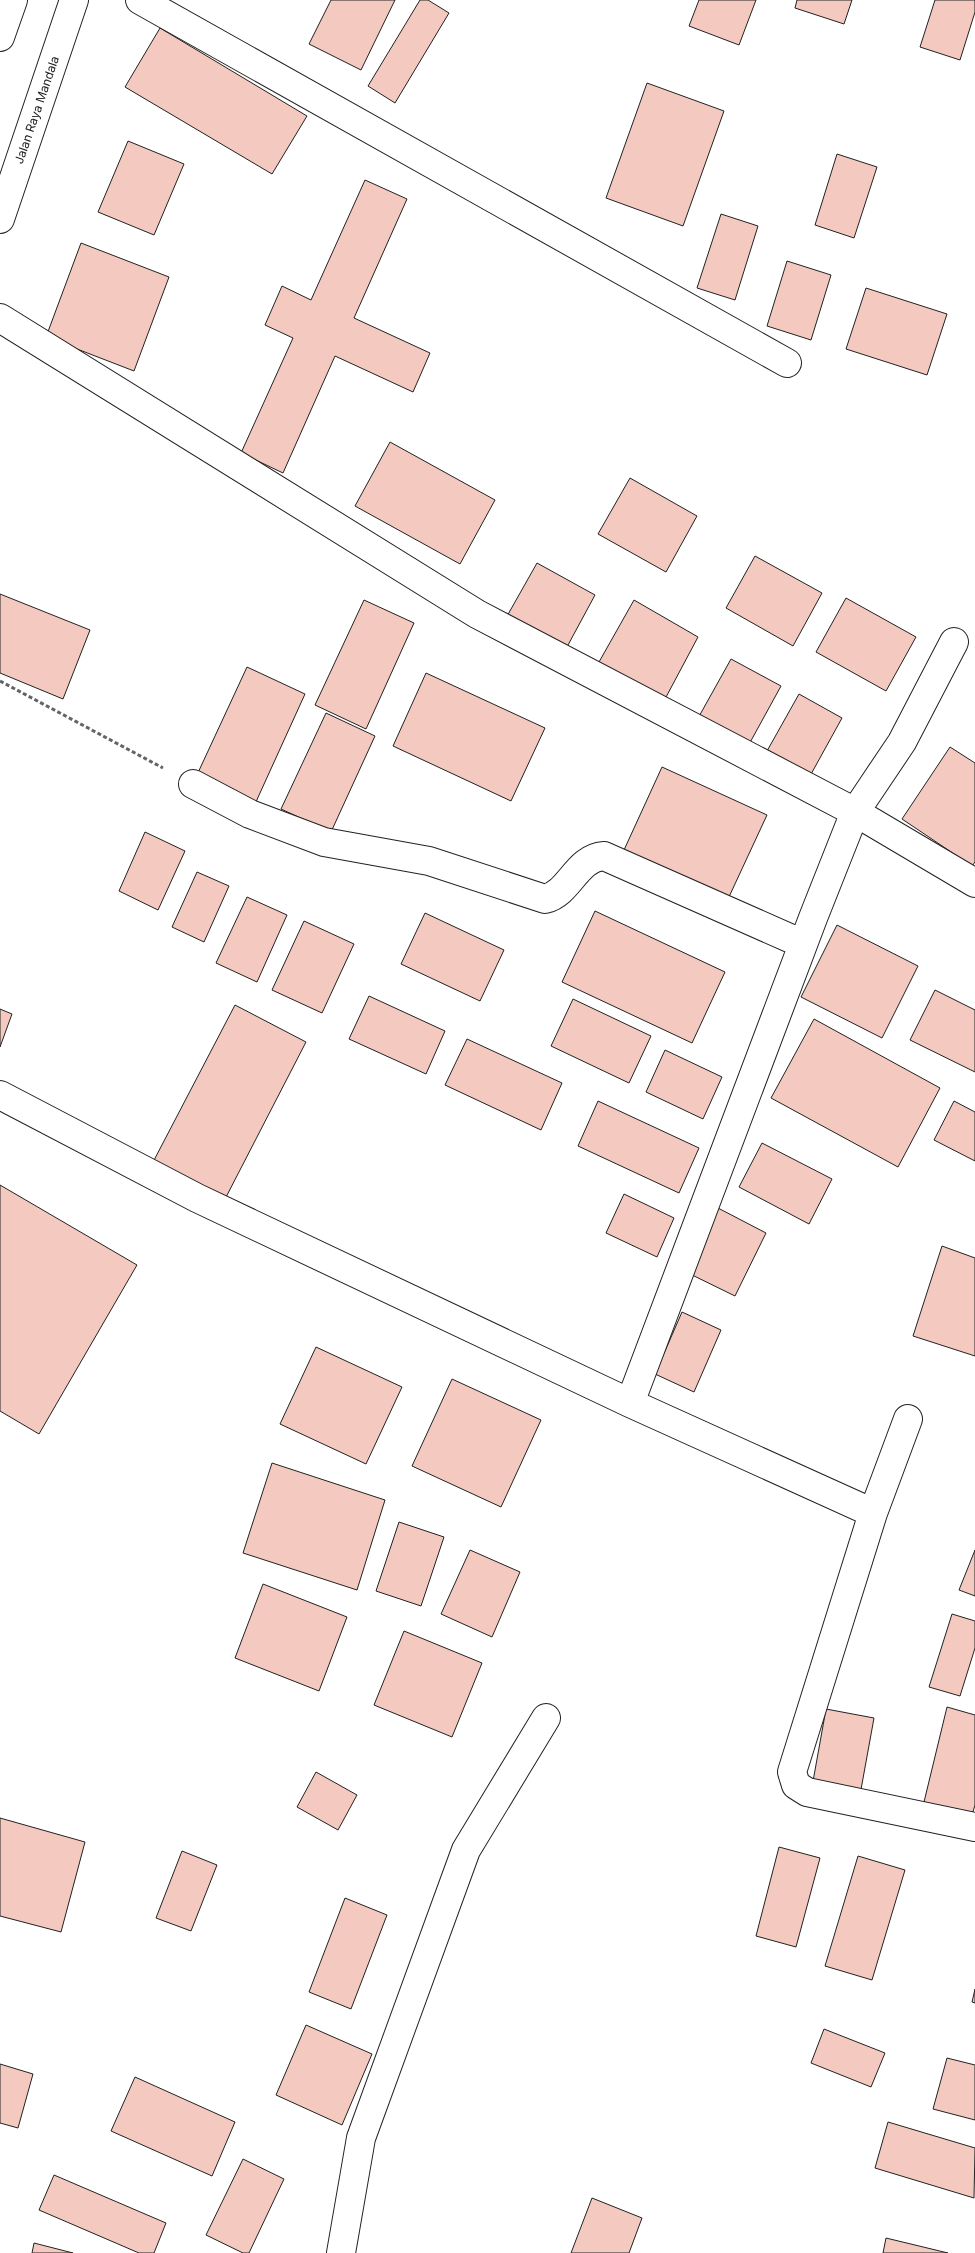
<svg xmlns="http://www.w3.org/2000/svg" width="975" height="2253" font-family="Inter,sans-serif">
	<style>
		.building { fill: #f3c9c0; stroke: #222 }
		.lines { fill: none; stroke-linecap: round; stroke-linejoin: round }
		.minor-casing { stroke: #222; stroke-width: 30 }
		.trunk-casing { stroke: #222; stroke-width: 30 }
		.path { stroke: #646464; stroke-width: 3; stroke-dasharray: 4 2.5; stroke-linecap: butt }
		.minor { stroke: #fff; stroke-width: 28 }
		.trunk { stroke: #fff; stroke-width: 28 }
		.labels { text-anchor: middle; stroke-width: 4; stroke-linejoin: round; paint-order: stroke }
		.street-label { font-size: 12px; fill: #222; stroke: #fff }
	</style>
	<rect width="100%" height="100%" fill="#fff"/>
	<path class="building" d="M 331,0 L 395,0 L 361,70 L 309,44 Z
		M 420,0 L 428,0 L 449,13 L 395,103 L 368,86 Z
		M 699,0 L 756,0 L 739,45 L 689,26 Z
		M 797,0 L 852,0 L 844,24 L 795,8 Z
		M 935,0 L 975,0 L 975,12 L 960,60 L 920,47 Z
		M 160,28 L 307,116 L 272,174 L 125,87 Z
		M 647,83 L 724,111 L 683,226 L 606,198 Z
		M 128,141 L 184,164 L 154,235 L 98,212 Z
		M 837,154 L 877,167 L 854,238 L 815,225 Z
		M 365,180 L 407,199 L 354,318 L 430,353 L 413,392 L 335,356 L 283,473 L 241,453 L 293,338 L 265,325 L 282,286 L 311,300 Z
		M 721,214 L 758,226 L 735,300 L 697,288 Z
		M 81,243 L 169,277 L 134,371 L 46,337 Z
		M 787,261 L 831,275 L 811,340 L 767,326 Z
		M 866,288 L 947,314 L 927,375 L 846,349 Z
		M 390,442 L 495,500 L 460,564 L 355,506 Z
		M 630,478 L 697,516 L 666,572 L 598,534 Z
		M 755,556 L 822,593 L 793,646 L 726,608 Z
		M 537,563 L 595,595 L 561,658 L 502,625 Z
		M 0,594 L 90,630 L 63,699 L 0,673 Z
		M 846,598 L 916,637 L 886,691 L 816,652 Z
		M 364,600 L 414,623 L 366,729 L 315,705 Z
		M 634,600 L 698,637 L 665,699 L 599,662 Z
		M 731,659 L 781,686 L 747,748 L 697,720 Z
		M 247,667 L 305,694 L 255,804 L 196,777 Z
		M 426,673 L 545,728 L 511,801 L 393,746 Z
		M 799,694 L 842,718 L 810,776 L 767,751 Z
		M 326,713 L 375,736 L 331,832 L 281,809 Z
		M 950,747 L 975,763 L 975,862 L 972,866 L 902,819 Z
		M 662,767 L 767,815 L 728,899 L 624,850 Z
		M 145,832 L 185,851 L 158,910 L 119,891 Z
		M 197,872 L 229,886 L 204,942 L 172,927 Z
		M 247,897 L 287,915 L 257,982 L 216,963 Z
		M 595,911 L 725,972 L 692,1043 L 562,982 Z
		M 425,913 L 504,950 L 480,1001 L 401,964 Z
		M 304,921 L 354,944 L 322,1013 L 272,990 Z
		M 837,925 L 918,966 L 882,1038 L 801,997 Z
		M 935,990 L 975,1010 L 975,1072 L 910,1040 Z
		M 369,996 L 445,1031 L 426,1074 L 349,1039 Z
		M 573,999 L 651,1036 L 629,1083 L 551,1046 Z
		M 235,1005 L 306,1042 L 224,1201 L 152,1164 Z
		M 0,1009 L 12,1014 L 0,1047 Z
		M 814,1019 L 940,1088 L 898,1167 L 771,1098 Z
		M 467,1039 L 562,1083 L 541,1130 L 445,1085 Z
		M 665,1050 L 722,1077 L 703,1119 L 646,1092 Z
		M 598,1101 L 699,1148 L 679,1193 L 578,1146 Z
		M 954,1101 L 975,1112 L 975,1161 L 934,1140 Z
		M 762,1143 L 832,1179 L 809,1224 L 739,1187 Z
		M 0,1185 L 137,1265 L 39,1434 L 0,1411 Z
		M 624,1194 L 674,1218 L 657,1257 L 606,1233 Z
		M 718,1208 L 766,1233 L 735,1296 L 686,1272 Z
		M 942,1246 L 975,1258 L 975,1356 L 913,1336 Z
		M 682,1312 L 721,1330 L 694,1392 L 655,1374 Z
		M 316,1347 L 402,1387 L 366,1464 L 280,1424 Z
		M 452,1379 L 541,1420 L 501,1507 L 412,1466 Z
		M 272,1463 L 385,1500 L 357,1590 L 243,1553 Z
		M 399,1522 L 444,1537 L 421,1606 L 376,1591 Z
		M 470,1550 L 520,1572 L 492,1637 L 441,1614 Z
		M 975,1550 L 975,1596 L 959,1590 Z
		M 263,1584 L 347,1617 L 319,1691 L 235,1658 Z
		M 952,1614 L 975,1621 L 975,1648 L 960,1696 L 929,1687 Z
		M 404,1631 L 482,1663 L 452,1737 L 374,1705 Z
		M 947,1707 L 975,1715 L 975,1805 L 972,1815 L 924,1802 Z
		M 826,1709 L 874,1718 L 860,1795 L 812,1787 Z
		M 316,1772 L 357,1795 L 338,1830 L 297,1807 Z
		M 0,1818 L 85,1842 L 61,1932 L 0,1916 Z
		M 779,1847 L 820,1858 L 796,1947 L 756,1936 Z
		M 182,1851 L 217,1865 L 191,1931 L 156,1918 Z
		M 858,1856 L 905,1870 L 872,1980 L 825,1966 Z
		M 345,1898 L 387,1915 L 351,2009 L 309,1992 Z
		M 975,1989 L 975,2003 L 972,2002 Z
		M 306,2025 L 372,2054 L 342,2125 L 276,2095 Z
		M 824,2029 L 885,2053 L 871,2087 L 811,2063 Z
		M 947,2058 L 975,2065 L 975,2120 L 933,2109 Z
		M 0,2064 L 33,2074 L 18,2128 L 0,2123 Z
		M 135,2077 L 235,2122 L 212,2176 L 111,2131 Z
		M 888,2122 L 975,2148 L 974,2198 L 875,2168 Z
		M 243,2159 L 284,2179 L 249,2253 L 243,2253 L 206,2235 Z
		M 54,2175 L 166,2223 L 154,2253 L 139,2253 L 39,2210 Z
		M 592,2198 L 642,2218 L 629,2253 L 571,2253 Z
		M 886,2238 L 948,2253 L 883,2253 Z
		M 34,2243 L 73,2253 L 32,2253 Z"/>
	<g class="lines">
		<defs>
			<path id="minor" d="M 140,0 L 787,363
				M 0,318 L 477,614 L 855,812 L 975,883
				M 193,784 L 250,814 L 324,842 L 429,861 L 545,899 C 570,893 576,858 604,856 L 803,944
				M 0,1095 L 197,1198 L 630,1403 L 873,1513
				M 630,1403 L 813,918 L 855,812 L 902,742 L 954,642
				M 908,1419 L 873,1513 L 792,1772 L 796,1785 L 807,1792 L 975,1827
				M 341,2253 L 361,2138 L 466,1850 L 546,1718"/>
			<path id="trunk" d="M 0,37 L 13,0
				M 0,219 L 74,0"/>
		</defs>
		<use href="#minor" class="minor-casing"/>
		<use href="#trunk" class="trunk-casing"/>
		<path class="path" d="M 0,681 L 163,768"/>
		<use href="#minor" class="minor"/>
		<use href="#trunk" class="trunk"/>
	</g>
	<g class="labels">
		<g class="street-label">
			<text transform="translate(37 110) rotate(-71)" y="4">Jalan Raya Mandala</text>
		</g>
	</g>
</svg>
